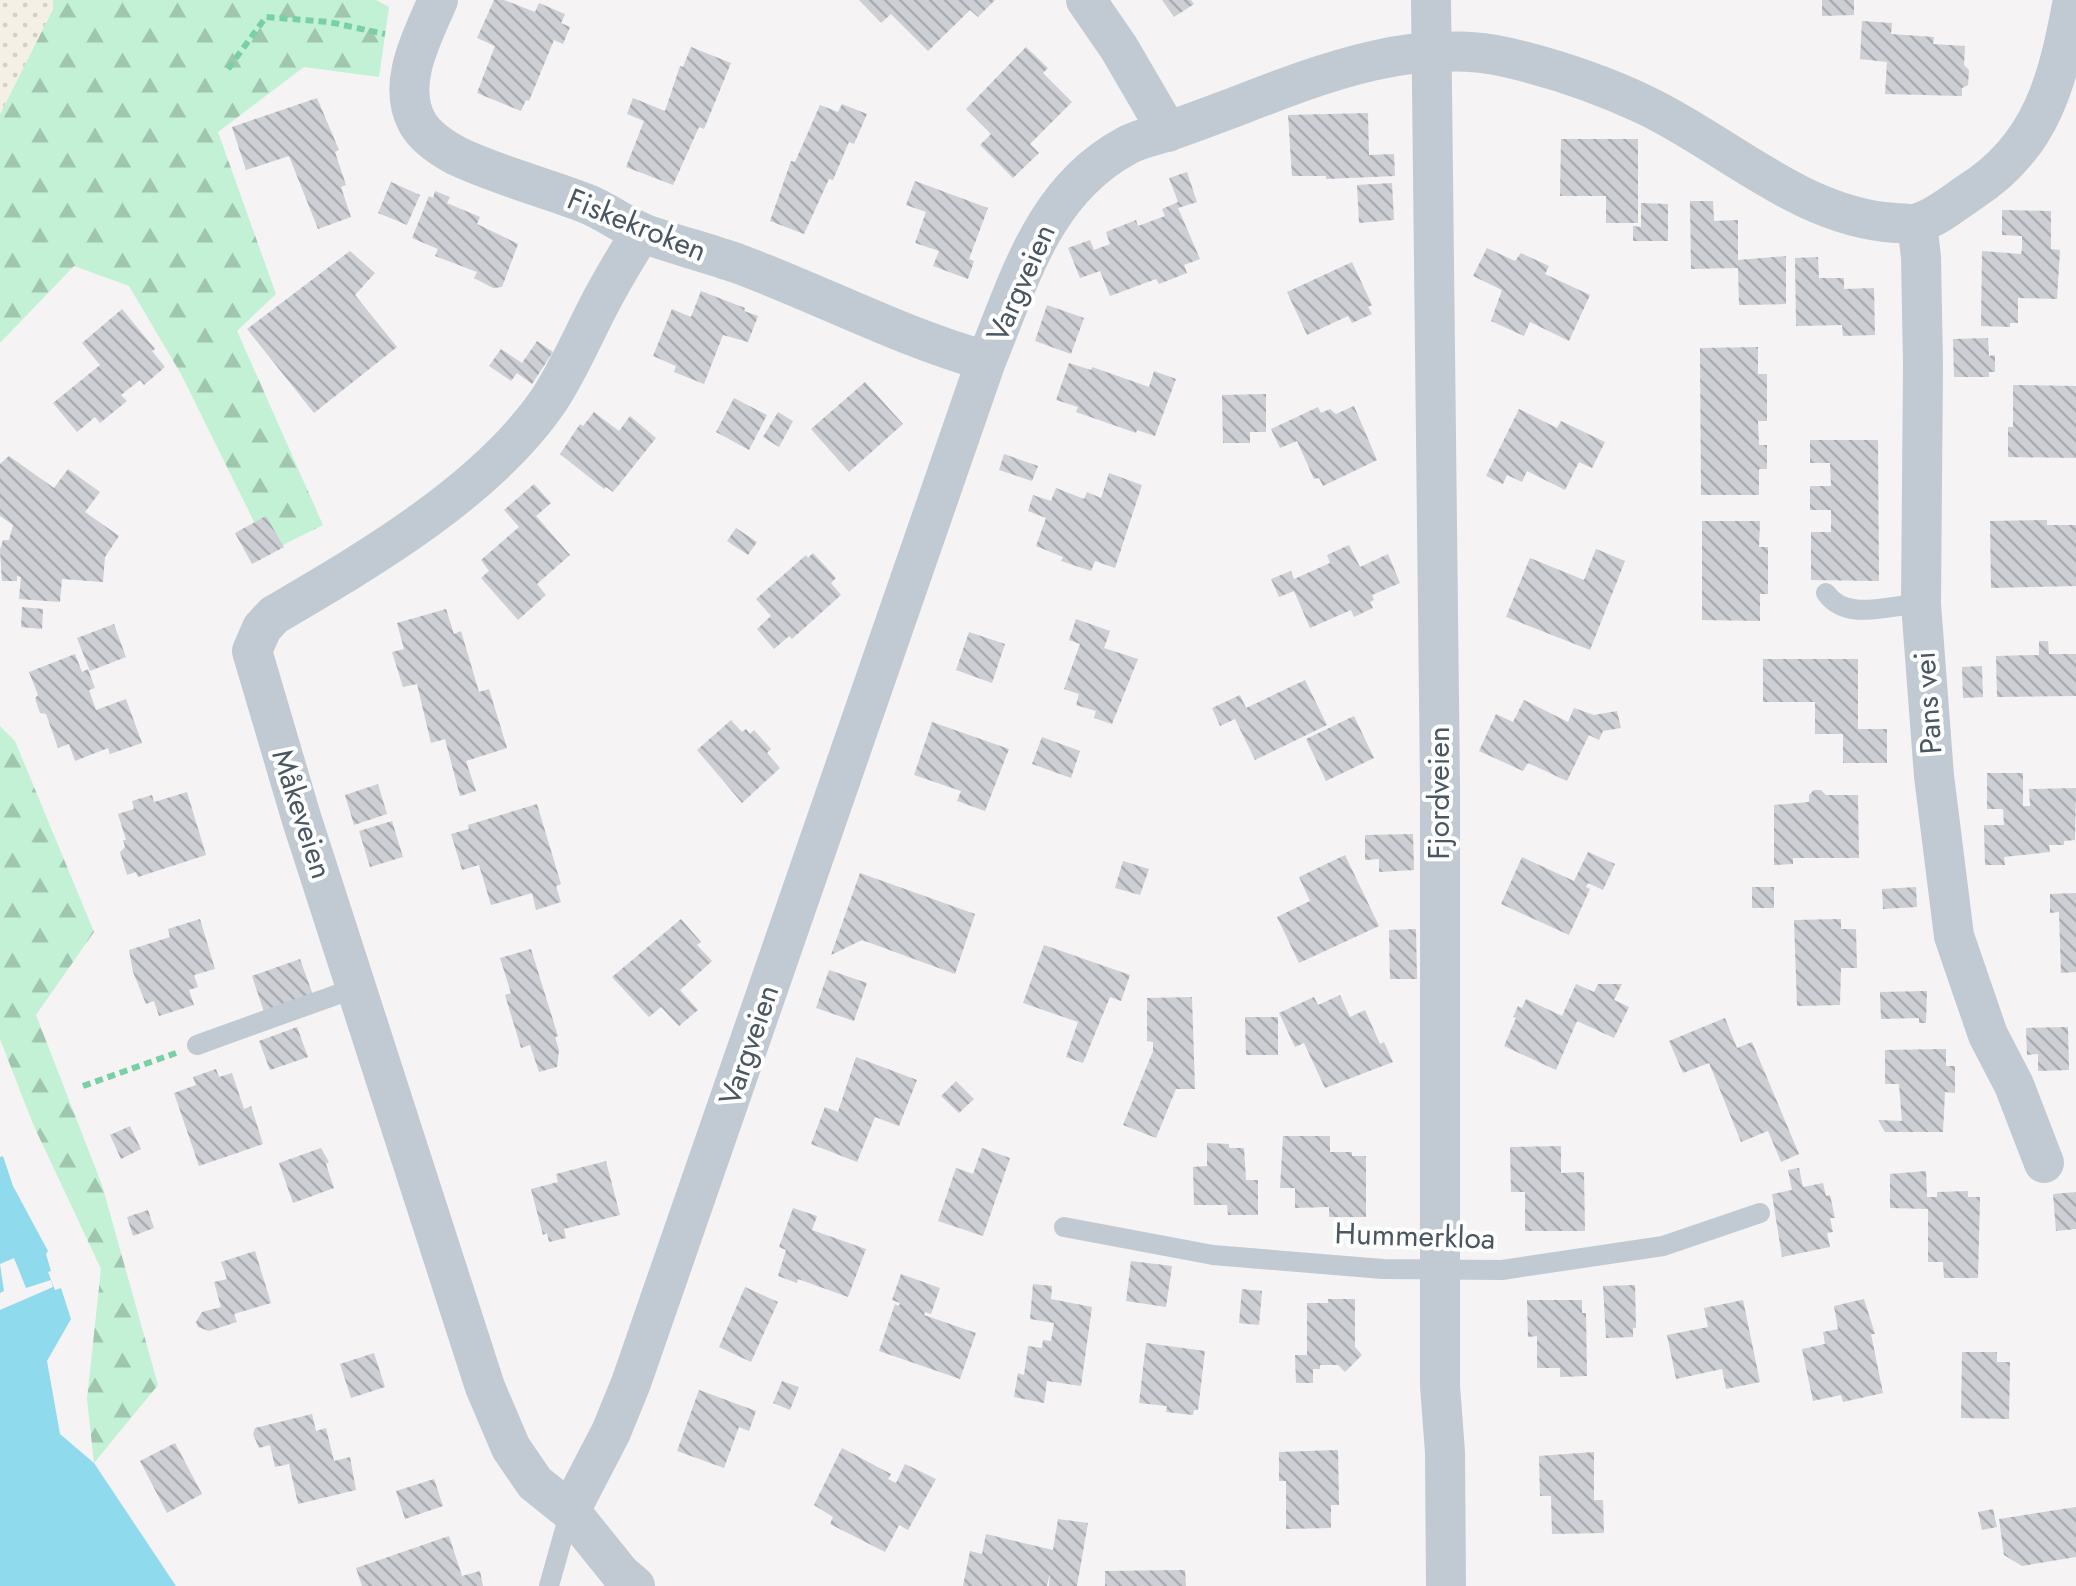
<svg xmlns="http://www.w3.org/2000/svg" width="2076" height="1586" font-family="Jost,sans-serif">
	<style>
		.forest { fill: url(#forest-firs) }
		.sand { fill: url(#sand-dots) }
		.water { fill: #90daee }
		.pier { fill: #f5f3f3 }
		.building { fill: url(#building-back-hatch) }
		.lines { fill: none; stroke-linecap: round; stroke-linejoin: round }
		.path { stroke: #7ad0a6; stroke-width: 6; stroke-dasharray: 8 5; stroke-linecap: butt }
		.lane { stroke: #c1cad2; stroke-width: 20 }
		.street { stroke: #c1cad2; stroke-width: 40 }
		.labels { text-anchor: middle; stroke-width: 8; stroke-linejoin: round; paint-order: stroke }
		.street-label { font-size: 30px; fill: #4a5661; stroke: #fff }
	</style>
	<defs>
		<pattern id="forest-firs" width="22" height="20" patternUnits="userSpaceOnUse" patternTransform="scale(2.5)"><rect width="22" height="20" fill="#c3f1d5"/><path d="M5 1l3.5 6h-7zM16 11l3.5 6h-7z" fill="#a0c6b0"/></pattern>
		<pattern id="sand-dots" width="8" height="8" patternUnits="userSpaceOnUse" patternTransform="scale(2.5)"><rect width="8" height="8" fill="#f5f0e5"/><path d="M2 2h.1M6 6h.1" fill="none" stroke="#d4d0c7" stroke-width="1.8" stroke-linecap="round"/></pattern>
		<pattern id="building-back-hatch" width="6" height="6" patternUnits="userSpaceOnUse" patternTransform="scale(2.5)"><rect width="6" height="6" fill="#cdcfd5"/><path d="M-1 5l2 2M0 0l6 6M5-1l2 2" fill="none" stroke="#a8abb0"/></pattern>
	</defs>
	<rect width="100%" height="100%" fill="#f5f3f3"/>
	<path class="forest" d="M 53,0 L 376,0 L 389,7 L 379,77 L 304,67 L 218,132 L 276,294 L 237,331 L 323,525 L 269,552 L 181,374 L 129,286 L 74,266 L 0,343 L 0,114 L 53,9 Z
		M 0,726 L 15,741 L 94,932 L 36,1015 L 102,1185 L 158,1385 L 94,1463 L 87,1399 L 101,1269 L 33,1124 L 0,1039 Z"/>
	<path class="sand" d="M 0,0 L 53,0 L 53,9 L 0,114 Z"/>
	<path class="water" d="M 3,1156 L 13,1186 L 48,1251 L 46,1254 L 51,1271 L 48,1272 L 55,1290 L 61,1288 L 71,1319 L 47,1361 L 60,1434 L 94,1463 L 176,1586 L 0,1586 L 0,1157 Z"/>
	<path class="pier" d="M 14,1258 L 26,1288 L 51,1280 L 53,1287 L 0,1310 L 0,1293 L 4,1291 L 0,1264 Z"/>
	<path class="building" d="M 494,0 L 504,0 L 535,12 L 539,3 L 565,14 L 561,23 L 570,27 L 563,44 L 554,40 L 529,101 L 526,100 L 521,111 L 477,93 L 495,46 L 477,38 Z
		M 859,0 L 995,0 L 978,17 L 970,10 L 928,51 L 891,14 L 881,23 Z
		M 1162,0 L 1191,0 L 1194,4 L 1174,17 Z
		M 1822,0 L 1854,0 L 1854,15 L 1822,16 Z
		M 1862,21 L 1892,23 L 1891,34 L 1934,37 L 1933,44 L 1965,46 L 1964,65 L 1969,70 L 1968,85 L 1962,88 L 1962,96 L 1885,94 L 1887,62 L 1860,59 Z
		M 691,47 L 731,63 L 704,129 L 699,127 L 673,185 L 626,167 L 644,121 L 627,114 L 633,98 L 665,111 L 680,66 L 683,67 Z
		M 1026,47 L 1048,68 L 1043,73 L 1072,102 L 1030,144 L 1039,153 L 1013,178 L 980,145 L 991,134 L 966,109 Z
		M 317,98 L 339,150 L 335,152 L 346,185 L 341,187 L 351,217 L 318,229 L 289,156 L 246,170 L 232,127 Z
		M 842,104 L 867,114 L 854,144 L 849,142 L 833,180 L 829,179 L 804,234 L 770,221 L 791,161 L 795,162 L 820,105 L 838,112 Z
		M 1368,113 L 1369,155 L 1394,154 L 1395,176 L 1326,179 L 1326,176 L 1292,176 L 1288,115 Z
		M 1561,139 L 1638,139 L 1638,223 L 1606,223 L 1606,196 L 1560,196 Z
		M 1187,172 L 1197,202 L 1178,208 L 1200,259 L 1184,265 L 1187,273 L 1159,284 L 1156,279 L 1110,296 L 1100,271 L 1080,278 L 1068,248 L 1090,240 L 1094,250 L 1110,244 L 1106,232 L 1136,220 L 1138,226 L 1165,216 L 1162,209 L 1178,202 L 1169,178 Z
		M 915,181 L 988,208 L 969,259 L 974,261 L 968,279 L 933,266 L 939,251 L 915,243 L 926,212 L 906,205 Z
		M 391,182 L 420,195 L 407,225 L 378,213 Z
		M 1392,183 L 1394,220 L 1359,223 L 1357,185 Z
		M 435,191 L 450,197 L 447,203 L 480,217 L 477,224 L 518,244 L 502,287 L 493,288 L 474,278 L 477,272 L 435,256 L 438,249 L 412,238 L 429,196 L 433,198 Z
		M 1690,201 L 1713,201 L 1714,221 L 1738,220 L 1738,260 L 1786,256 L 1786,304 L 1739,305 L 1738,268 L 1691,269 Z
		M 1641,203 L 1668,204 L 1668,241 L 1633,241 L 1633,226 L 1641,227 Z
		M 2002,210 L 2051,211 L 2051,249 L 2060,250 L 2057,299 L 2018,298 L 2018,323 L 2010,323 L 2010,327 L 1981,326 L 1982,251 L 2021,254 L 2022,249 L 2022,236 L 2002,235 Z
		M 1487,248 L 1515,261 L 1521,253 L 1549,266 L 1545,274 L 1590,295 L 1569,341 L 1530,322 L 1524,336 L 1491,321 L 1502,290 L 1473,276 Z
		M 350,251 L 375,273 L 355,295 L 397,347 L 314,413 L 247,329 Z
		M 1818,257 L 1819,278 L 1844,278 L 1844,289 L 1874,288 L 1875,335 L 1843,336 L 1842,325 L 1796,326 L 1795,258 Z
		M 1352,262 L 1372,305 L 1368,307 L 1372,314 L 1352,323 L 1348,316 L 1307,335 L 1287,292 Z
		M 701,291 L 745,308 L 744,311 L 758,316 L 748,342 L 723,335 L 704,384 L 674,372 L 676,366 L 653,356 L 672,309 L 691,317 Z
		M 1047,305 L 1084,318 L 1071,354 L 1035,341 Z
		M 122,309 L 155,349 L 152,351 L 165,367 L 144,385 L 140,380 L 121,395 L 127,401 L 100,423 L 95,417 L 77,432 L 53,403 L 100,365 L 82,343 Z
		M 1988,338 L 1989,356 L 1995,355 L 1995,372 L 1989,372 L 1989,377 L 1954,377 L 1953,339 Z
		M 537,341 L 553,352 L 532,384 L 517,373 L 511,381 L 489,366 L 501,349 L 522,363 Z
		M 1758,347 L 1758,374 L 1767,374 L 1767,421 L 1758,421 L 1759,445 L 1767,445 L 1767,469 L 1759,469 L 1759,495 L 1701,495 L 1700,348 Z
		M 1069,363 L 1091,370 L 1092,367 L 1149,387 L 1154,371 L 1176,379 L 1155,436 L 1137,430 L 1136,433 L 1076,412 L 1078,407 L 1056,400 Z
		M 865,382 L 903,424 L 849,472 L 811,429 Z
		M 2013,385 L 2076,386 L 2076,458 L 2008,457 L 2008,427 L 2013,427 Z
		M 1266,394 L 1266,432 L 1250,432 L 1250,443 L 1223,443 L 1222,395 Z
		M 734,398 L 767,415 L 749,450 L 716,432 Z
		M 1354,406 L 1377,460 L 1323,486 L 1319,478 L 1314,479 L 1297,441 L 1280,448 L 1271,429 L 1318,407 L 1321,413 L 1330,409 L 1336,414 Z
		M 1519,409 L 1557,428 L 1561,421 L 1605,442 L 1592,468 L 1579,462 L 1565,490 L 1527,471 L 1522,482 L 1507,475 L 1503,484 L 1486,476 Z
		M 594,412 L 619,431 L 630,416 L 656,438 L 613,492 L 606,487 L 604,489 L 560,454 L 580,424 L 583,426 Z
		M 778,412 L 793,421 L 779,447 L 763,437 Z
		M 1810,440 L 1878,440 L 1879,581 L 1811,580 L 1811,532 L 1831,532 L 1831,510 L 1810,510 L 1810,486 L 1831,486 L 1830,463 L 1810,463 Z
		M 1004,454 L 1038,466 L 1032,481 L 999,470 Z
		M 9,456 L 54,488 L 68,469 L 100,492 L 85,512 L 119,536 L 105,557 L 103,582 L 62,579 L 60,602 L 19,599 L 21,577 L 17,576 L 17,581 L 2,581 L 0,550 L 3,540 L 9,540 L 13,525 L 0,516 L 0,464 Z
		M 1109,473 L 1142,485 L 1115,568 L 1095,561 L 1091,571 L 1061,561 L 1063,557 L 1036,546 L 1046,518 L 1028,511 L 1033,495 L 1051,501 L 1056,488 L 1084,499 L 1087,492 L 1101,498 Z
		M 534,484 L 551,503 L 536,516 L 570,555 L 537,584 L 546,595 L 518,620 L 481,578 L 489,571 L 481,560 L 519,527 L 504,510 Z
		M 266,516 L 284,547 L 252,564 L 235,533 Z
		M 2047,520 L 2047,525 L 2076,525 L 2076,586 L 1991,588 L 1990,521 Z
		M 1702,521 L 1760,521 L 1759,547 L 1768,547 L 1768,594 L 1760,594 L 1760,621 L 1702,620 Z
		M 736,528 L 757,542 L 748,555 L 727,541 Z
		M 1349,545 L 1360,567 L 1388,554 L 1400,583 L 1372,595 L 1374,600 L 1370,602 L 1373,608 L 1354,617 L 1351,610 L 1310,628 L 1294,591 L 1279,597 L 1271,579 L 1291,571 L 1294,579 L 1330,563 L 1327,555 Z
		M 1596,549 L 1625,561 L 1590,650 L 1506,617 L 1530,558 L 1584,580 Z
		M 813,553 L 836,578 L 831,583 L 841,595 L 792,639 L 789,636 L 774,649 L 757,629 L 771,616 L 756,599 L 806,555 L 808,558 Z
		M 22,607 L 43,609 L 42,629 L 21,627 Z
		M 446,609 L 454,634 L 461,631 L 479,692 L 489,689 L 507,748 L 466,761 L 476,791 L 460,796 L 445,739 L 431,743 L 417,684 L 403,687 L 392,652 L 404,649 L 397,623 Z
		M 1076,619 L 1110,631 L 1104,648 L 1138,659 L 1112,724 L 1094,718 L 1096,711 L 1076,705 L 1079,694 L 1064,689 L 1080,644 L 1069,640 Z
		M 114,624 L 126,657 L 90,671 L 77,638 Z
		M 969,632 L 1005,644 L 992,683 L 956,670 Z
		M 2039,641 L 2048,641 L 2049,654 L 2076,654 L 2076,696 L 1997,697 L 1996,656 L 2039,655 Z
		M 75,654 L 82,672 L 88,669 L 95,688 L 89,690 L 96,710 L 126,699 L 142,743 L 110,754 L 108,748 L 75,761 L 69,744 L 58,748 L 46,714 L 40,713 L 35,698 L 38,695 L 29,672 Z
		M 1763,659 L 1858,659 L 1858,729 L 1887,729 L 1887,763 L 1843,763 L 1843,734 L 1815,734 L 1815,702 L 1763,702 Z
		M 1982,666 L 1983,697 L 1963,698 L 1962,667 Z
		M 1305,680 L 1327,725 L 1255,760 L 1235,719 L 1220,726 L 1212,708 L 1240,695 L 1246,708 Z
		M 1524,700 L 1568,722 L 1574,708 L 1594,715 L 1617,711 L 1621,728 L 1603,731 L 1599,740 L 1589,735 L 1567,781 L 1528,763 L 1523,771 L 1479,751 L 1496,714 L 1513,722 Z
		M 1354,716 L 1374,758 L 1326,781 L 1306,739 Z
		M 731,720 L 742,732 L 746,729 L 750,734 L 754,730 L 771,749 L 767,753 L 780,768 L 742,803 L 697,750 Z
		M 932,722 L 1009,749 L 985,811 L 957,801 L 961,791 L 914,775 Z
		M 1042,737 L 1080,751 L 1071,778 L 1032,764 Z
		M 1987,773 L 2023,773 L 2023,806 L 2030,806 L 2029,789 L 2076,788 L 2075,840 L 2064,841 L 2064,845 L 2049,845 L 2050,852 L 2004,857 L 2005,865 L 1985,865 L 1984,825 L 2004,825 L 2003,809 L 1987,809 Z
		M 378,784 L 387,814 L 354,825 L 345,795 Z
		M 1814,790 L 1821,790 L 1826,795 L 1858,795 L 1859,858 L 1793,858 L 1793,864 L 1774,865 L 1774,805 L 1809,802 L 1809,795 Z
		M 187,792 L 206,855 L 138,877 L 136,872 L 127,875 L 120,852 L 125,847 L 123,840 L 126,840 L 118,814 L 134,809 L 132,801 L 152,795 L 154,802 Z
		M 537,804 L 561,884 L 556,886 L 561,902 L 536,910 L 532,893 L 491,905 L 479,865 L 462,870 L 451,834 L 469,829 L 468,825 Z
		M 392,821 L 403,857 L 370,867 L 359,831 Z
		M 1413,834 L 1414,870 L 1379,872 L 1379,859 L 1365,860 L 1365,835 Z
		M 1588,852 L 1615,864 L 1603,890 L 1588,883 L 1586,887 L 1590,889 L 1569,935 L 1501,904 L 1522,857 L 1574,881 Z
		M 1345,855 L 1379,926 L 1299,963 L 1277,917 L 1310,901 L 1299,877 Z
		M 1123,861 L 1149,869 L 1140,895 L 1115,888 Z
		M 860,873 L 975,914 L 955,974 L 862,940 L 831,955 Z
		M 1752,887 L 1774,887 L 1774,908 L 1752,908 Z
		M 1916,887 L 1917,907 L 1883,909 L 1882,889 Z
		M 2076,893 L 2076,972 L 2061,973 L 2059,912 L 2050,913 L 2050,894 Z
		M 200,919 L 215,969 L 194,975 L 198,987 L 189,990 L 194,1005 L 159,1016 L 154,1001 L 146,1004 L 133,972 L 129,950 L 170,937 L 168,929 Z
		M 681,919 L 701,942 L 697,945 L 712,961 L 680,990 L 698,1010 L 679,1026 L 661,1007 L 649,1017 L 612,977 Z
		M 1841,919 L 1841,929 L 1856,929 L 1857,968 L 1841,968 L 1840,1005 L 1797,1006 L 1794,920 Z
		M 1416,929 L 1417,979 L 1390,979 L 1389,930 Z
		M 1044,945 L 1130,975 L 1121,1001 L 1110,997 L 1083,1063 L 1066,1057 L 1078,1022 L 1023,1003 Z
		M 531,949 L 558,1036 L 555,1037 L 559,1050 L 557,1067 L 539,1072 L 530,1045 L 521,1048 L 505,995 L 511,993 L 500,958 Z
		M 300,959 L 313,995 L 264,1012 L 252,976 Z
		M 829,970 L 867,983 L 854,1021 L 816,1008 Z
		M 1576,984 L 1594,992 L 1598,984 L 1622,984 L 1614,1000 L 1629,1007 L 1614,1038 L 1577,1021 L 1556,1070 L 1504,1046 L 1516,1018 L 1513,1017 L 1518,1006 L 1522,1008 L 1526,999 L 1562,1016 Z
		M 1927,991 L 1926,1023 L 1919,1023 L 1919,1018 L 1881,1019 L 1880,992 Z
		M 1340,995 L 1350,1017 L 1365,1010 L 1380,1044 L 1384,1042 L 1393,1062 L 1325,1088 L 1304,1043 L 1295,1047 L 1279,1013 L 1314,997 L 1318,1005 Z
		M 1192,997 L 1195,1089 L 1176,1089 L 1156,1138 L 1123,1125 L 1153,1051 L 1153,1042 L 1147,1041 L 1147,998 Z
		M 1245,1017 L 1278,1017 L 1278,1055 L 1246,1055 Z
		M 1725,1018 L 1737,1048 L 1752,1042 L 1799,1154 L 1781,1162 L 1768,1131 L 1741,1142 L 1709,1063 L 1683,1073 L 1669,1041 Z
		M 297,1027 L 308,1057 L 270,1070 L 259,1041 Z
		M 2068,1027 L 2069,1070 L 2038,1071 L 2038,1054 L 2027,1055 L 2026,1028 Z
		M 1946,1049 L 1946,1066 L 1955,1066 L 1955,1093 L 1945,1092 L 1943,1132 L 1885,1132 L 1878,1120 L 1902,1121 L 1899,1084 L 1885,1084 L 1885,1050 Z
		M 856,1057 L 917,1080 L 899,1126 L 875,1117 L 857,1162 L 811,1144 L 825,1107 L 838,1112 Z
		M 216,1069 L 219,1077 L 232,1073 L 244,1109 L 251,1106 L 263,1144 L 199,1166 L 174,1093 L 196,1085 L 193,1077 Z
		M 956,1081 L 974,1099 L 959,1113 L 941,1096 Z
		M 130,1126 L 141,1149 L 121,1159 L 110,1135 Z
		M 1283,1136 L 1330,1136 L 1330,1152 L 1352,1152 L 1352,1156 L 1366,1156 L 1366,1217 L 1329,1217 L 1329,1207 L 1295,1208 L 1295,1188 L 1280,1188 Z
		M 1207,1143 L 1229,1144 L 1229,1148 L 1244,1148 L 1246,1180 L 1258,1180 L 1258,1215 L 1228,1215 L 1227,1205 L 1194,1205 L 1193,1167 L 1207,1166 Z
		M 1561,1146 L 1561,1173 L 1584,1172 L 1585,1231 L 1525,1231 L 1525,1192 L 1511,1192 L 1510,1147 Z
		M 321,1148 L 329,1162 L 326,1164 L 334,1188 L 293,1203 L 279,1163 Z
		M 982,1148 L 1010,1158 L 983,1236 L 938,1221 L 956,1168 L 973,1174 Z
		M 606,1161 L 620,1215 L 564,1229 L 566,1238 L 549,1242 L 547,1233 L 543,1235 L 531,1189 L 558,1182 L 556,1174 Z
		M 1799,1168 L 1803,1187 L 1823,1183 L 1826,1196 L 1830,1195 L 1835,1218 L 1830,1218 L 1833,1232 L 1827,1233 L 1830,1247 L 1782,1257 L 1772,1194 L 1792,1190 L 1788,1170 Z
		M 1926,1171 L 1927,1197 L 1937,1197 L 1937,1192 L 1968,1191 L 1968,1197 L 1980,1197 L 1978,1278 L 1944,1278 L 1943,1262 L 1928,1262 L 1928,1209 L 1890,1208 L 1890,1174 Z
		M 2076,1192 L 2076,1229 L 2056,1231 L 2053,1194 Z
		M 793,1208 L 817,1216 L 812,1230 L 866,1249 L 848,1297 L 798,1279 L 797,1283 L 778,1276 L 786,1250 L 779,1247 Z
		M 148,1210 L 154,1228 L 133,1236 L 127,1217 Z
		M 255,1251 L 271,1303 L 234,1314 L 237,1322 L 209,1331 L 198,1327 L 196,1322 L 202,1312 L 221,1307 L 214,1282 L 227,1279 L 221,1262 Z
		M 1131,1261 L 1172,1266 L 1166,1307 L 1126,1301 Z
		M 901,1274 L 940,1288 L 931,1314 L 925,1312 L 924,1315 L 976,1333 L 960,1379 L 879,1351 L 895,1304 L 899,1306 L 900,1303 L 892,1300 Z
		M 1033,1284 L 1052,1286 L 1051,1299 L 1092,1307 L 1081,1386 L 1047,1381 L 1044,1403 L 1014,1397 L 1018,1373 L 1024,1375 L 1028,1346 L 1042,1348 L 1043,1340 L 1051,1341 L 1054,1323 L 1030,1319 Z
		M 1635,1285 L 1636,1328 L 1633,1328 L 1633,1337 L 1606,1338 L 1603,1286 Z
		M 745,1287 L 778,1302 L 751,1362 L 719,1347 Z
		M 1242,1289 L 1262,1291 L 1259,1325 L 1239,1323 Z
		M 1328,1299 L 1355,1299 L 1355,1347 L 1362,1355 L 1345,1372 L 1338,1365 L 1320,1365 L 1320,1369 L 1313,1369 L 1313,1383 L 1296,1383 L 1295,1355 L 1307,1355 L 1307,1303 L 1328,1303 Z
		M 1864,1299 L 1875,1334 L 1871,1334 L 1883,1393 L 1843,1402 L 1841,1395 L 1813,1401 L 1802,1349 L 1825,1344 L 1823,1332 L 1838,1329 L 1834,1306 Z
		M 1527,1300 L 1582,1300 L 1582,1313 L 1586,1313 L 1587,1376 L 1560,1377 L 1560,1368 L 1537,1368 L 1537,1336 L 1528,1337 Z
		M 1743,1300 L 1760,1382 L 1726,1389 L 1722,1369 L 1676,1379 L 1667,1335 L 1708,1327 L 1704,1308 Z
		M 1146,1343 L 1205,1351 L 1198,1410 L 1194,1410 L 1193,1415 L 1166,1412 L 1167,1406 L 1139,1403 Z
		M 1962,1352 L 1997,1352 L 1997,1362 L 2010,1362 L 2009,1419 L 1961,1418 Z
		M 374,1353 L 385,1387 L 351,1398 L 340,1364 Z
		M 782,1381 L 799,1387 L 790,1410 L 773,1403 Z
		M 699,1390 L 756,1411 L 749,1431 L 739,1427 L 724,1468 L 677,1451 Z
		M 312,1414 L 316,1431 L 326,1428 L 334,1461 L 350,1457 L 356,1490 L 298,1504 L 289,1464 L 275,1467 L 270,1445 L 259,1448 L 253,1434 L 255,1428 Z
		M 175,1443 L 202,1494 L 167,1513 L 140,1461 Z
		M 842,1448 L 891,1474 L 888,1479 L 896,1483 L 905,1464 L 936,1479 L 908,1530 L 899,1525 L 885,1552 L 830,1524 L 833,1517 L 814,1505 Z
		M 1338,1450 L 1339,1505 L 1331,1505 L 1331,1528 L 1286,1529 L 1286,1481 L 1279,1481 L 1279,1452 Z
		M 1594,1452 L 1594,1500 L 1603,1500 L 1604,1533 L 1552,1534 L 1551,1496 L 1540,1496 L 1539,1456 Z
		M 434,1479 L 443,1506 L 405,1519 L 396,1491 Z
		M 2076,1507 L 2076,1557 L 2022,1566 L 2004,1555 L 1999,1519 Z
		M 1993,1509 L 1997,1527 L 1982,1530 L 1978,1512 Z
		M 1058,1519 L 1088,1523 L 1077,1586 L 1049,1586 L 1050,1573 L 1047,1586 L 963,1586 L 970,1551 L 982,1554 L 986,1534 L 1053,1550 Z
		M 449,1536 L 462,1576 L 480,1571 L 483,1586 L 362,1586 L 356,1568 Z
		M 1185,1570 L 1186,1586 L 1105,1586 L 1105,1571 Z"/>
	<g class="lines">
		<path class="path" d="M 228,69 L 266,17 L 329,22 L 385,34
			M 83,1086 L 176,1053"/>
		<path class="lane" d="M 1826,593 C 1847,623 1890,604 1921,604
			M 197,1045 L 358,987
			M 1064,1227 L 1213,1255 L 1383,1269 L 1502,1270 L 1663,1246 L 1760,1213
			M 549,1586 L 570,1511"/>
		<path class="street" d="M 438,0 C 423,36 396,83 417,122 C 425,137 442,148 457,156 C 497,175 543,187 585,203 C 606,211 624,226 645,234 C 676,245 708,253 739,264 C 822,295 901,337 986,361
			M 1086,0 L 1119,48 L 1168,132
			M 1431,0 L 1440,787 L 1440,1386 L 1445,1452 L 1446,1586
			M 1917,224 L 1921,257 L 1923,365 L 1921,604 L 1934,776 L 1954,936 L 1988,1035 L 2014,1085 L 2044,1163
			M 570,1511 L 611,1432 L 631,1383 L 986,361 C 1020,279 1043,191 1126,146 C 1139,138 1155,136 1169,131 C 1193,123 1216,114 1240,105 C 1325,72 1418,36 1510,58 C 1556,69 1603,85 1645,105 C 1727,144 1802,218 1896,223 C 1903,223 1912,225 1918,223 C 1936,218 1955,202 1970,192 C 2043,146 2058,79 2073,0
			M 635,1586 L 620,1573 L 570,1511 L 535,1483 L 511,1448 L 485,1387 L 301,817 L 252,651 L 262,628 L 274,615 C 368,560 487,491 549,400 C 572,365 586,328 606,292 C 617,272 629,252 641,233"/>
	</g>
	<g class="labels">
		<g class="street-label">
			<text transform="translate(637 225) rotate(22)" y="10">Fiskekroken</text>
			<text transform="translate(1021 283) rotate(-66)" y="10">Vargveien</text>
			<text transform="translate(1928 703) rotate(-94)" y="10">Pans vei</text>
			<text transform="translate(1439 793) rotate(-90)" y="10">Fjordveien</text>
			<text transform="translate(302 814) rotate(72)" y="10">Måkeveien</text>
			<text transform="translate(749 1045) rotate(-71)" y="10">Vargveien</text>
			<text transform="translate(1415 1236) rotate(2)" y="10">Hummerkloa</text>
		</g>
	</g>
</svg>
